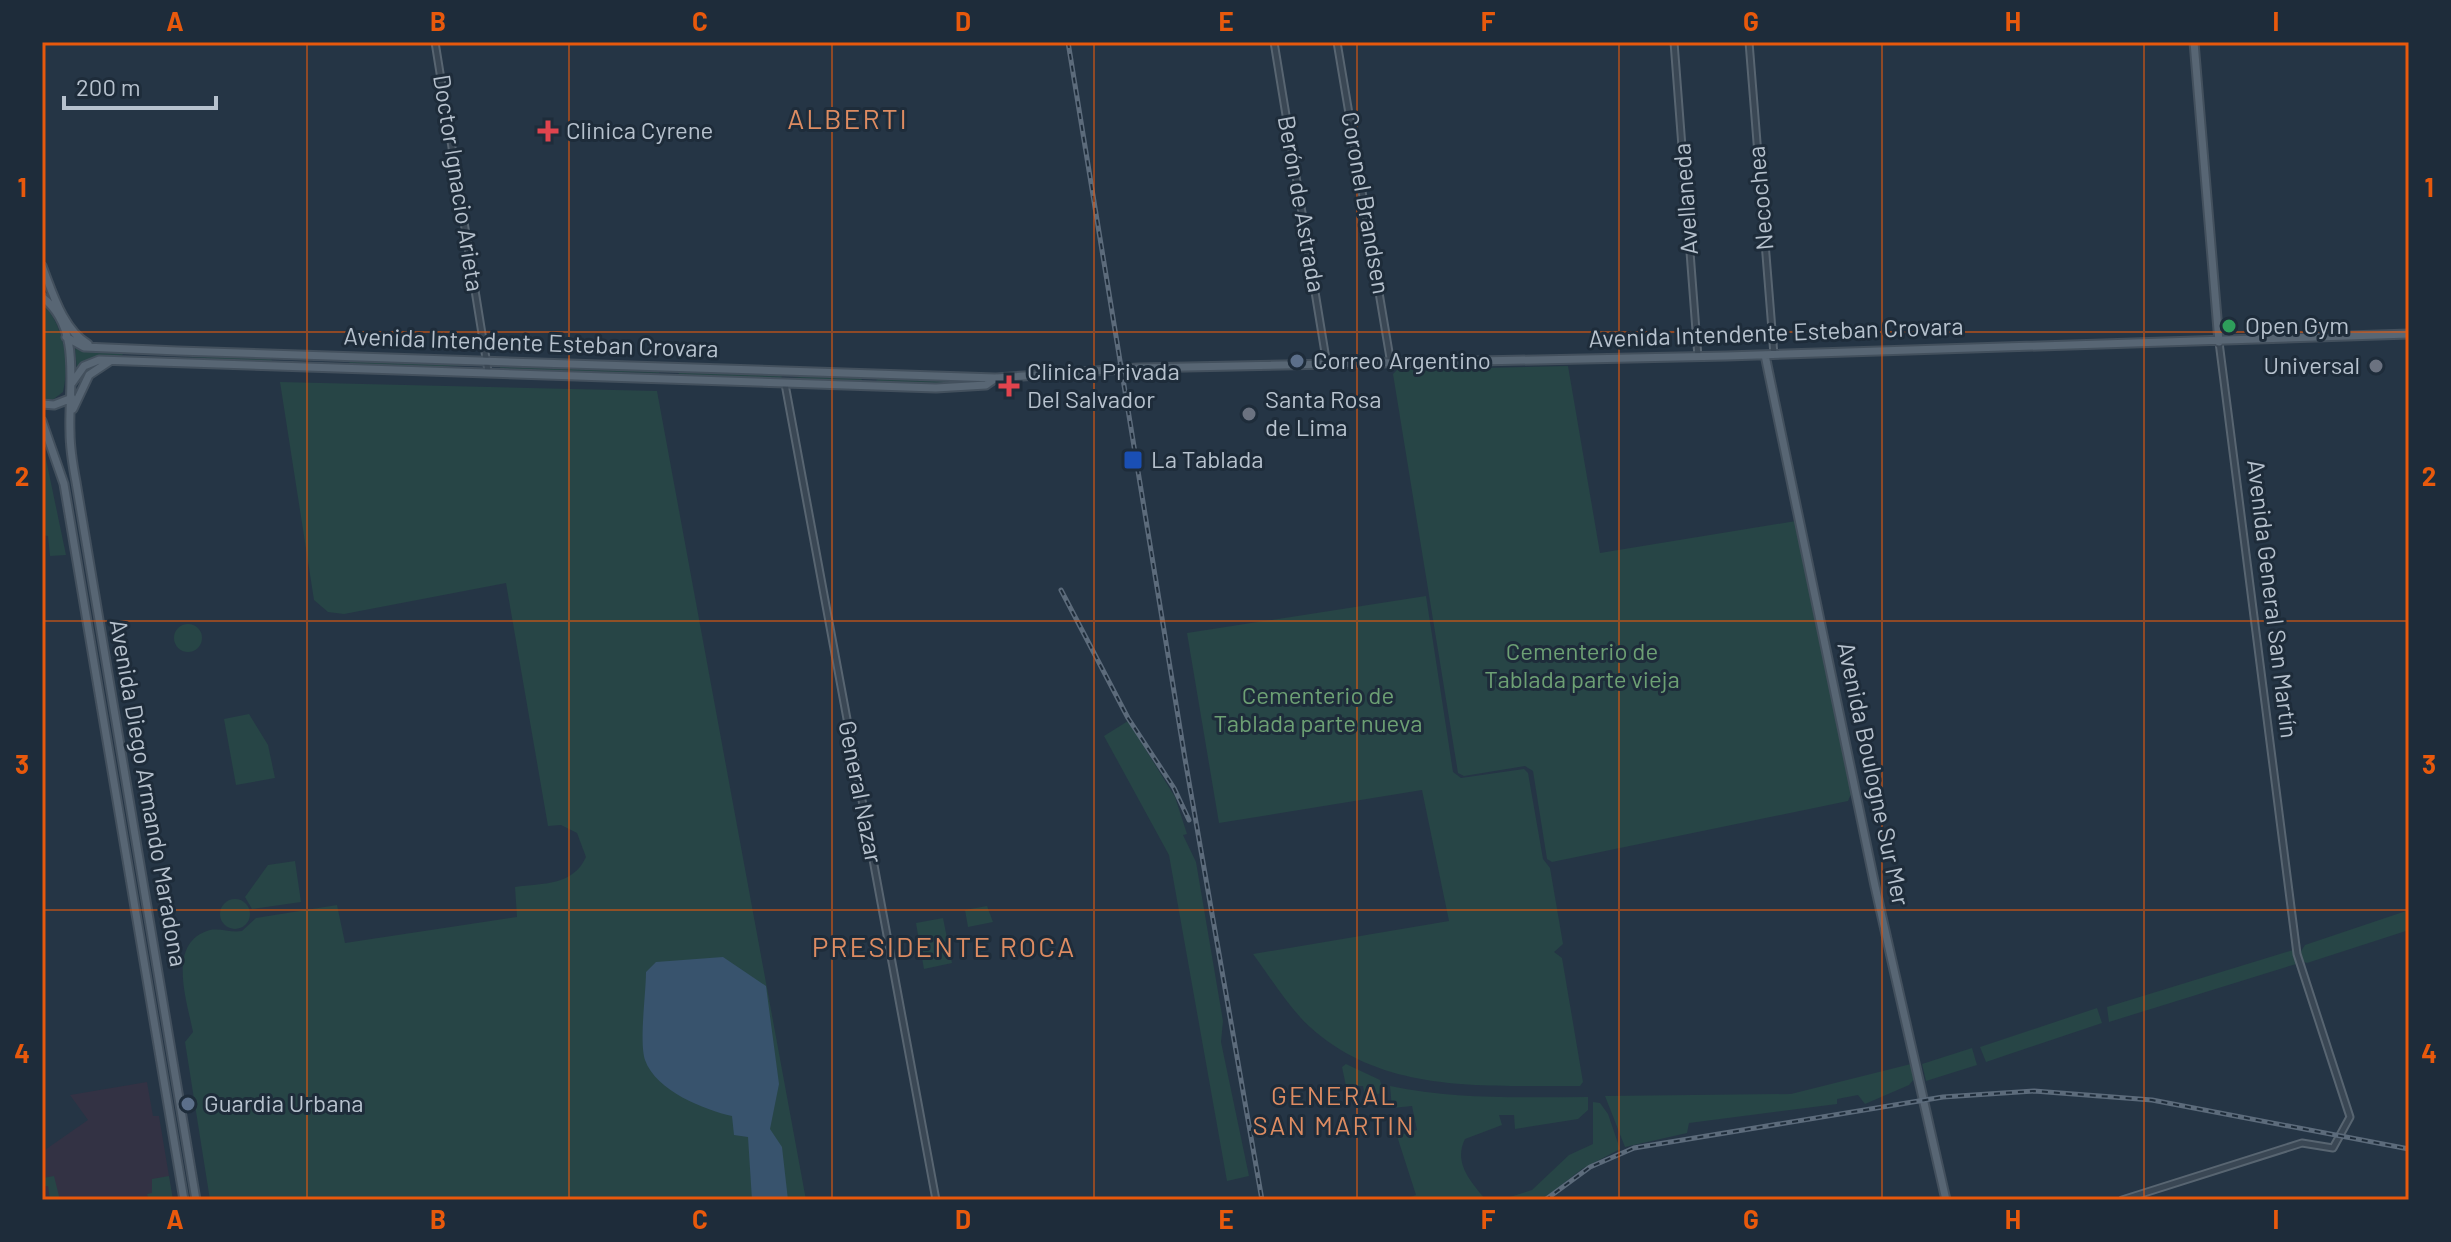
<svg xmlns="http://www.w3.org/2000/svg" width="2451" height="1242" font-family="Barlow,sans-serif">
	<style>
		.medical { fill: #333244 }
		.green { fill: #274546 }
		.water { fill: #38536d }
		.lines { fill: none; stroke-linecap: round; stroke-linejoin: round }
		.minor-casing { stroke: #586571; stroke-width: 9 }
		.major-casing { stroke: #43505d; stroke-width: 11 }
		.minor { stroke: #3a4754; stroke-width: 5 }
		.major { stroke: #586674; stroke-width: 7 }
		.rail-casing { stroke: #5c6b7b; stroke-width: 5 }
		.rail { stroke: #1e2c3a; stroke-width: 2; stroke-dasharray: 6; stroke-linecap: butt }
		.grid { fill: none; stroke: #e8590c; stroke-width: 2; stroke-opacity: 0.55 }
		.health-dot { fill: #e0444e; stroke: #1e2c3a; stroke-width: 3 }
		.leisure-dot { fill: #2e9e5b; stroke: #1e2c3a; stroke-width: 3 }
		.service-dot { fill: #5c6f8a; stroke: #1e2c3a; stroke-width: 3 }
		.worship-dot { fill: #6b7280; stroke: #1e2c3a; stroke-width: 3 }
		.transit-dot { fill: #1a4fb4; stroke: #1e2c3a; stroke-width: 3 }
		.labels { text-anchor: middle; stroke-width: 6; stroke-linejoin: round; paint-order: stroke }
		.poi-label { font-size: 24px; fill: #b7c2ce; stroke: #1e2c3a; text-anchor: start }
		.street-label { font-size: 24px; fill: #b7c2ce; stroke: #1e2c3a }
		.park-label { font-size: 24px; fill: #6da074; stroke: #1e2c3a }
		.neighbourhood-label { font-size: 26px; letter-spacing: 2px; fill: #de8c62; stroke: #1e2c3a }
		.quarter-label { font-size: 28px; letter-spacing: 2px; fill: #de8c62; stroke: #1e2c3a }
		.neatline { fill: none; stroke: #e8590c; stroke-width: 3 }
		.grid-label { font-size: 26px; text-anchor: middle; font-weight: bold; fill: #e8590c }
	</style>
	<rect width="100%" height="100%" fill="#253545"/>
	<path class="medical" d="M 147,1082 L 153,1116 L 159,1116 L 173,1200 L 42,1200 L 42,1152 L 88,1120 L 70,1095 Z"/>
	<path class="green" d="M 42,302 C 64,326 70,362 63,392 L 51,401 L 42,399 Z
		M 75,349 L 121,352 L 123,355 L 88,360 L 77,369 Z
		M 232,356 L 270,357 L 273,362 L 181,358 Z
		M 350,361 L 479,364 L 482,366 L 348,366 Z
		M 501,365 L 656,370 L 660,373 L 499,370 Z
		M 1568,366 L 1600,553 L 1796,521 L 1852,792 L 1848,801 L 1552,862 L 1547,859 L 1533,771 L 1525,766 L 1464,776 L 1458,773 L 1393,374 L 1397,370 Z
		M 680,371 L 780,374 L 782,377 L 780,380 L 677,377 Z
		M 825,375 L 861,377 L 862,379 L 860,382 L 790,378 Z
		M 881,377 L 983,378 L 986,382 L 879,384 L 876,380 Z
		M 280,382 L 657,391 L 806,1200 L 210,1200 L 185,1042 L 193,1032 C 187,1001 166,942 210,930 C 221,928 231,933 242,931 L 256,918 L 337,905 L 345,943 L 517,917 L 515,887 C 543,883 573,886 586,857 L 577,833 L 561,825 L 548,826 L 506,583 L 344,614 L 328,612 L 314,600 Z
		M 42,440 L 66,555 L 50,556 L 48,536 L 42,535 Z
		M 1426,596 L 1453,772 L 1461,778 L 1524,769 L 1528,773 L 1543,859 L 1550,868 L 1563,944 L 1554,952 L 1562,958 L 1583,1082 L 1580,1086 C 1486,1085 1385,1095 1310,1027 C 1288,1007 1271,978 1253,954 L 1449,921 L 1422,790 L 1219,823 L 1187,633 Z
		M174 638a14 14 0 1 1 28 0a14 14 0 1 1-28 0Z
		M 249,714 L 268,745 L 275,778 L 236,785 L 224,719 Z
		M 1128,721 L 1175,797 L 1187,834 L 1183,835 L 1196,862 L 1223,1021 L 1221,1042 L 1249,1176 L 1227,1181 L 1169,855 L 1104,736 Z
		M 295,861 L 301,902 L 252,909 L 245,897 L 268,865 Z
		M220 914a15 15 0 1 1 30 0a15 15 0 1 1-30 0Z
		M 987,906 L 993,922 L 968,927 L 965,910 Z
		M 2409,910 L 2409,930 L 2307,963 L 2302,961 L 2300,953 L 2305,945 Z
		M 943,918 L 952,963 L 924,969 L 916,923 Z
		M 2293,950 L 2296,964 L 2109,1022 L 2107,1007 Z
		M 2097,1008 L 2102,1023 L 1986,1062 L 1980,1047 Z
		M 1972,1048 L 1977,1065 L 1926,1081 L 1922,1064 Z
		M 1346,1064 L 1380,1080 L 1383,1093 L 1365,1096 L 1363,1086 L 1346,1086 L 1342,1067 Z
		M 1911,1064 L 1915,1078 L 1909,1085 L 1865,1104 L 1858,1095 L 1837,1099 L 1837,1104 L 1689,1123 L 1687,1133 L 1625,1147 L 1605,1096 L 1791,1094 Z
		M 1390,1086 C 1456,1100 1521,1097 1588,1097 L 1588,1110 L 1578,1119 L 1515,1129 L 1514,1115 L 1499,1115 L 1502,1125 L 1465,1139 C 1453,1163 1471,1182 1486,1200 L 1402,1200 L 1416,1195 L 1397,1136 L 1417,1130 L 1412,1106 L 1392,1108 Z
		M 1593,1102 L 1600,1103 L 1608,1114 L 1620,1149 L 1582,1169 L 1542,1200 L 1500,1200 L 1532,1190 L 1569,1155 L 1593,1144 Z
		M 54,1176 L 60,1200 L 50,1200 L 48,1186 L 45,1186 L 43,1178 Z
		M 169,1176 L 173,1200 L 149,1200 L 147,1194 L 152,1193 L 152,1179 Z"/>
	<path class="water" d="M 723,957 L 766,986 L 779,1084 L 770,1129 L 782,1147 L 788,1200 L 752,1200 L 748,1137 L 734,1135 L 732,1116 C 705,1110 656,1091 645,1060 C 639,1041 646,994 646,972 L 656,962 Z"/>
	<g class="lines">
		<defs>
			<path id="minor" d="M 435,42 L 488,371
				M 1274,42 L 1327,365
				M 1337,42 L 1391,364
				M 1674,42 L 1698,357
				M 1749,42 L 1774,355
				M 785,384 L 936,1200
				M 2122,1200 L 2302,1143 L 2333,1148 L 2350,1117 L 2297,954 L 2219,342"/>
			<path id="major" d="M 2194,42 L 2219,342
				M 42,266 C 52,291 63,330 88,344
				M 42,297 C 83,328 68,389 70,432 C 70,449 73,466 76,482 L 196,1200
				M 66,337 L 84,347 L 178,351 L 996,378 L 1138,368 L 1727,356 L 2409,334
				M 1765,355 L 1875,886 L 1946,1200
				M 72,383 L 84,366 L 99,360 L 936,388 L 986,385 L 996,378
				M 42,404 L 54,405 L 72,398
				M 73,409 L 89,375 L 110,361
				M 42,421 L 64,484 L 184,1200"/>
		</defs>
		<use href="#minor" class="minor-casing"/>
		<use href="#major" class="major-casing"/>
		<use href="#minor" class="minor"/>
		<use href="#major" class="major"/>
		<defs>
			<path id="rail" d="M 1068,42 L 1185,759 L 1262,1200
				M 1061,590 L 1128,718 L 1174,788 L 1189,820
				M 1545,1200 L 1590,1167 L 1634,1148 L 1943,1097 L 2034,1091 L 2152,1100 L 2409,1149"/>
		</defs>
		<use href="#rail" class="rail-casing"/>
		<use href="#rail" class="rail"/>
	</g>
	<path class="grid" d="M 307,42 L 307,1200M 569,42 L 569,1200M 832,42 L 832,1200M 1094,42 L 1094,1200M 1357,42 L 1357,1200M 1619,42 L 1619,1200M 1882,42 L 1882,1200M 2144,42 L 2144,1200M 42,332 L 2409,332M 42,621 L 2409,621M 42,910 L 2409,910"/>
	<g class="health-dot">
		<path d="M544 119h8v8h8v8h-8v8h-8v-8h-8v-8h8z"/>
		<path d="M1005 374h8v8h8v8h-8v8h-8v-8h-8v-8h8z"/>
	</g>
	<circle class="leisure-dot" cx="2229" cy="326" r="8"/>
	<g class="service-dot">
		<circle cx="1297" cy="361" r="8"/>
		<circle cx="188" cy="1104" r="8"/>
	</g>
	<g class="worship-dot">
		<circle cx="2376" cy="366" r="8"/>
		<circle cx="1249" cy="414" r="8"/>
	</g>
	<rect class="transit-dot" x="1123" y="450" width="20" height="20" rx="4"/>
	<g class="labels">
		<g class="poi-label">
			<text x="566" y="139">Clinica Cyrene</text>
			<text x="2245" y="334">Open Gym</text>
			<text x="1313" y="369">Correo Argentino</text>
			<text x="2360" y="374" text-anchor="end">Universal</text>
			<text x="1027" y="380">Clinica Privada<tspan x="1027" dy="28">Del Salvador</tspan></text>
			<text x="1265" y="408">Santa Rosa<tspan x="1265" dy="28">de Lima</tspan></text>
			<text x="1151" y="468">La Tablada</text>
			<text x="204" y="1112">Guardia Urbana</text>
		</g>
		<g class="street-label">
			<text transform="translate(458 183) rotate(81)" y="8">Doctor Ignacio Arieta</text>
			<text transform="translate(1761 198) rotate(-95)" y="8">Necochea</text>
			<text transform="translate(1686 199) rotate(-94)" y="8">Avellaneda</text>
			<text transform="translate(1365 203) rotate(80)" y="8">Coronel Brandsen</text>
			<text transform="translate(1301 204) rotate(80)" y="8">Berón de Astrada</text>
			<text transform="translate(1776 333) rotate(-2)" y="8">Avenida Intendente Esteban Crovara</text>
			<text transform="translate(531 343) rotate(2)" y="8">Avenida Intendente Esteban Crovara</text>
			<text transform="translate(2272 599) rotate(83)" y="8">Avenida General San Martín</text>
			<text transform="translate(1873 774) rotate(78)" y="8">Avenida Boulogne Sur Mer</text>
			<text transform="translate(860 792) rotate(79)" y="8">General Nazar</text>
			<text transform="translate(148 793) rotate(80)" y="8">Avenida Diego Armando Maradona</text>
		</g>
		<g class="park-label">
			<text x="1582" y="660">Cementerio de<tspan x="1582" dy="28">Tablada parte vieja</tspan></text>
			<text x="1318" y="704">Cementerio de<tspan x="1318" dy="28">Tablada parte nueva</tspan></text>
		</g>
		<g class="neighbourhood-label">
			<text x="1334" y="1105">GENERAL<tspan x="1334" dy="30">SAN MARTIN</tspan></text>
		</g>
		<g class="quarter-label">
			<text x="848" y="129">ALBERTI</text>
			<text x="944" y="957">PRESIDENTE ROCA</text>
		</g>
	</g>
	<rect width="2451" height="1242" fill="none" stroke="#1e2c3a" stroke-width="88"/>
	<path d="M64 96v12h152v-12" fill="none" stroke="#b7c2ce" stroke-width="4"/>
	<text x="76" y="96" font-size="24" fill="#b7c2ce" stroke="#1e2c3a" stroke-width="6" paint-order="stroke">200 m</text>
	<rect x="44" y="44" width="2363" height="1154" class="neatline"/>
	<g class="grid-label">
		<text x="175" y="31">A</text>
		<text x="438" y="31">B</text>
		<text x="700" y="31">C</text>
		<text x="963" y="31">D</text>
		<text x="1226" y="31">E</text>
		<text x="1488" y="31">F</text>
		<text x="1751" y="31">G</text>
		<text x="2013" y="31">H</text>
		<text x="2276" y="31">I</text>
		<text x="22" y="197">1</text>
		<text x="2429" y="197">1</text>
		<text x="22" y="486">2</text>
		<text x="2429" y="486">2</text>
		<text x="22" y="774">3</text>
		<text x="2429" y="774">3</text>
		<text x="22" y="1063">4</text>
		<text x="2429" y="1063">4</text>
		<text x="175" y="1229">A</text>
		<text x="438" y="1229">B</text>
		<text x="700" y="1229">C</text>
		<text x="963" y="1229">D</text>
		<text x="1226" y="1229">E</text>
		<text x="1488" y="1229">F</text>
		<text x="1751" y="1229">G</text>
		<text x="2013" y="1229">H</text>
		<text x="2276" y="1229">I</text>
	</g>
</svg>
